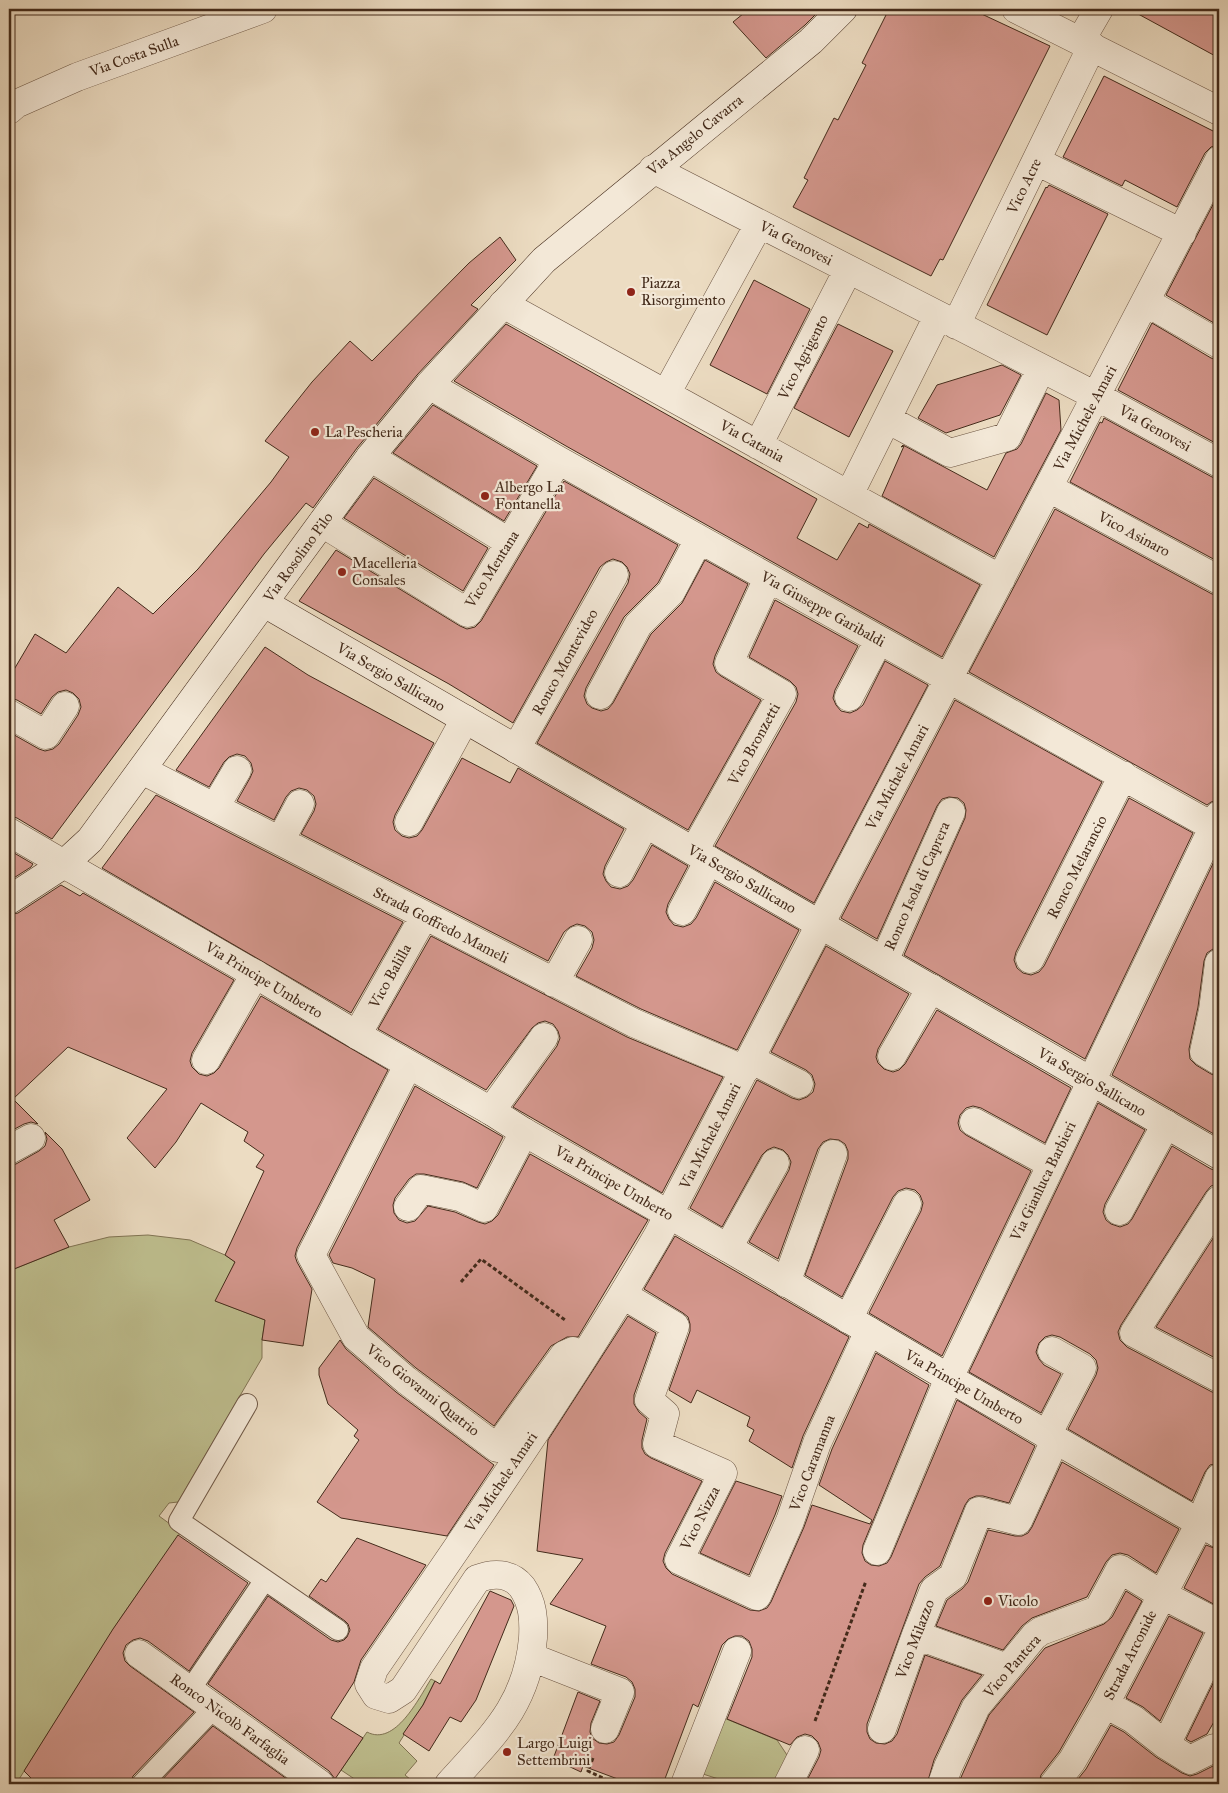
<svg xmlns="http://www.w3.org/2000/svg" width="1228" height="1793" font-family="'IM FELL Great Primer',serif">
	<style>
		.green { fill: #bebe8e; stroke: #817454 }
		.building { fill: #d4978d; stroke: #442b1b }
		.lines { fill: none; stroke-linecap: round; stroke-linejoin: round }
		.lane-casing { stroke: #6e5745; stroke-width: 22 }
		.street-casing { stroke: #6e5745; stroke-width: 29 }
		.secondary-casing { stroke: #442b1b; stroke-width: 29 }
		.path { stroke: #442b1b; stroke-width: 3; stroke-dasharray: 4 2.5; stroke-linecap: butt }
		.lane { stroke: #f3e8d7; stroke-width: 20 }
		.street { stroke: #f3e8d7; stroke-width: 28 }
		.secondary { stroke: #f3e8d7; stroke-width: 28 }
		.poi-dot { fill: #8f2418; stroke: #f3e8d7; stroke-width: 2 }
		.labels { text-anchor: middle; stroke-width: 4.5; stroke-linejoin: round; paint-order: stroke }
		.street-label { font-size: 15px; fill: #442b1b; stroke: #f3e8d7 }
		.poi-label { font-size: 15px; fill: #442b1b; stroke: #f3e8d7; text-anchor: start }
	</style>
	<rect width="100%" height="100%" fill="#ecdcc2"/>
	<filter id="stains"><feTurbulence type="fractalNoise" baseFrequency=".004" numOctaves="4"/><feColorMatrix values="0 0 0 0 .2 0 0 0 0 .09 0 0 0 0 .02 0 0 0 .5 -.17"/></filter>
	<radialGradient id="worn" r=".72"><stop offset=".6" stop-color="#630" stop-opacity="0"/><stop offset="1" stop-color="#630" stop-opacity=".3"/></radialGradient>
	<path class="green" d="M 148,1235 L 190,1240 L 225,1255 L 235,1262 L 216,1301 L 265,1320 L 262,1340 L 262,1358 L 178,1502 L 169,1503 L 159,1516 L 181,1532 L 122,1616 L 16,1784 L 9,1784 L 9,1271 L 69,1247 L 109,1237 Z
		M 431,1679 L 435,1681 L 423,1705 L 399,1743 L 417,1761 L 405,1775 L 416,1784 L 362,1784 L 341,1770 L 367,1732 C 395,1747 419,1698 431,1679 Z
		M 724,1718 L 777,1740 L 789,1758 L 776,1784 L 734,1784 L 703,1774 Z"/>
	<path class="building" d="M 749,9 L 821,9 L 805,25 L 766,58 L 733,22 Z
		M 889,9 L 971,9 L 1050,46 L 943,260 L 940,259 L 931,276 L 793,207 L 808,180 L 804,178 L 834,118 L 838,120 L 866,65 L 862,63 Z
		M 1129,9 L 1219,9 L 1219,58 Z
		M 1104,76 L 1219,134 L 1219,145 L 1211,147 L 1205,153 L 1177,207 L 1125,180 L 1122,186 L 1063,157 Z
		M 1049,185 L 1108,214 L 1047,335 L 987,305 L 1046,187 L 1047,188 Z
		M 1219,193 L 1219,326 L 1166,295 Z
		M 500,237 L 516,260 L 471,305 L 478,309 L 417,375 L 357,448 L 313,508 L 306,503 L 264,554 L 52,839 L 17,818 L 9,816 L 9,732 L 39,749 L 45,751 L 53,749 L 59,744 L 78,715 L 81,707 L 79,699 L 73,693 L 66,690 L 58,692 L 52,697 L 41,714 L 17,700 L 9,698 L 9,678 L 35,634 L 66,653 L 118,587 L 153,614 L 198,569 L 271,482 L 289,457 L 265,441 L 312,382 L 350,341 L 372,361 L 469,263 Z
		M 754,280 L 810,309 L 767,394 L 710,365 Z
		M 1152,323 L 1211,358 L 1219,360 L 1219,445 L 1118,390 Z
		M 506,324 L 817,499 L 797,538 L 837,560 L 859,523 L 868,528 L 869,524 L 980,585 L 942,657 L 566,446 L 454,381 Z
		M 838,324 L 893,351 L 849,437 L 794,408 Z
		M 1002,365 L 1021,375 L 1000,415 L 946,433 L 918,418 L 937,385 Z
		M 1046,393 L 1059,400 L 1061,430 L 994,557 L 882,496 L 904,446 L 901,447 L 903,445 L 987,490 L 1006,453 L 1017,449 L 1021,444 Z
		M 433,405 L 537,466 L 504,521 L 393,453 Z
		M 1104,418 L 1212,477 L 1219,479 L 1219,562 L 1070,482 L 1100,422 L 1102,423 Z
		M 374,478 L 488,548 L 463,591 L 344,518 Z
		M 564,481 L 678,545 L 658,583 L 624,617 L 586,688 L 584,696 L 587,704 L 592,708 L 601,711 L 608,709 L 613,703 L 651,634 L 682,603 L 705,560 L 748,584 L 715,656 L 713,664 L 716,672 L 721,676 L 761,700 L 688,830 L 537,743 L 628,583 L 630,574 L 627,567 L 622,562 L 613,559 L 606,562 L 600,567 L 513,723 L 449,684 L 299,601 L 336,550 L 460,626 L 467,629 L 475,627 L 481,621 Z
		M 1055,509 L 1212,594 L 1219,596 L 1219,800 L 1211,802 L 1207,805 L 969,672 Z
		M 775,600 L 858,646 L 835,690 L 833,698 L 836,705 L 841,711 L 850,713 L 857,710 L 863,705 L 885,661 L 928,685 L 814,903 L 715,846 L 796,702 L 798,694 L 796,687 L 790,681 L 749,657 Z
		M 265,647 L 308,675 L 434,743 L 395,815 L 393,822 L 395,830 L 402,836 L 409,838 L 417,836 L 422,830 L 462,758 L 510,783 L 518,768 L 624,829 L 605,866 L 603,874 L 606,881 L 611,887 L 620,889 L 628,886 L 633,880 L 652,845 L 688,866 L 668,904 L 666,912 L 669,919 L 674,925 L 683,927 L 691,924 L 696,918 L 715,882 L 799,930 L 737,1050 L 641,1009 L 576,976 L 592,948 L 594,940 L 592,932 L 585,926 L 577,924 L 570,927 L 564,932 L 548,961 L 301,834 L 314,811 L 316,804 L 314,796 L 307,790 L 299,788 L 291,791 L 286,797 L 274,820 L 237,801 L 250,778 L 253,771 L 251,763 L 245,756 L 237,754 L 229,757 L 224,762 L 209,787 L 176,770 Z
		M 955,700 L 1102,782 L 1016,952 L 1014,960 L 1017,968 L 1023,973 L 1031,975 L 1039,972 L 1044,966 L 1129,798 L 1193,833 L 1085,1059 L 904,955 L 965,818 L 966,810 L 964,803 L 958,798 L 949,797 L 942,799 L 937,806 L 877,939 L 841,918 Z
		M 156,795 L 403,922 L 351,1013 L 102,868 Z
		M 9,850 L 33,864 L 31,867 L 9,881 Z
		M 1219,851 L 1219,948 L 1213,949 L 1207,953 L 1204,961 L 1198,1007 L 1189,1049 L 1190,1059 L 1196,1065 L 1211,1074 L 1219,1077 L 1219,1137 L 1112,1075 Z
		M 61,885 L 80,896 L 83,893 L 234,980 L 192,1053 L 190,1061 L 192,1067 L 199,1074 L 207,1076 L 214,1073 L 219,1068 L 261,996 L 388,1070 L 297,1248 L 295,1256 L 297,1262 L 312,1289 L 303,1346 L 262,1340 L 265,1320 L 215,1301 L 235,1262 L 225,1255 L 264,1171 L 256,1167 L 264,1155 L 244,1141 L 248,1132 L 201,1103 L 176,1142 L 155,1168 L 127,1138 L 167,1089 L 68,1047 L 13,1099 L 38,1124 L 31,1122 L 24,1124 L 9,1132 L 9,915 L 18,913 Z
		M 431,936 L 627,1037 L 723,1077 L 662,1193 L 513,1107 L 557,1046 L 560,1038 L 558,1031 L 553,1024 L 545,1021 L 538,1023 L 532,1028 L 486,1090 L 378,1029 Z
		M 826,946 L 909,994 L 878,1049 L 876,1057 L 878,1063 L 884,1069 L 893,1072 L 899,1070 L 905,1064 L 937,1010 L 1071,1088 L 1045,1143 L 981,1108 L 973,1106 L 966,1108 L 960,1115 L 958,1123 L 960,1130 L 966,1135 L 1031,1171 L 942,1356 L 869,1313 L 921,1211 L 923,1203 L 920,1195 L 915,1190 L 906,1188 L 898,1191 L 893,1197 L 842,1297 L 805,1275 L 848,1159 L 848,1151 L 845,1144 L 839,1140 L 830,1139 L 823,1142 L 818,1149 L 778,1259 L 749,1242 L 789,1170 L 791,1162 L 788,1155 L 783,1150 L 774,1147 L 767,1150 L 762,1155 L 722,1227 L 690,1208 L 757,1080 L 792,1098 L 799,1100 L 807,1097 L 813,1092 L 815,1084 L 812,1075 L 806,1070 L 771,1052 Z
		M 415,1086 L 503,1137 L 477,1188 L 463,1182 L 424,1174 L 416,1174 L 409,1179 L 395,1198 L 393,1205 L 394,1213 L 399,1220 L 407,1223 L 415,1221 L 428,1206 L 455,1212 L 478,1222 L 485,1224 L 492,1221 L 498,1215 L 530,1154 L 648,1220 L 578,1337 L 567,1337 L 551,1346 L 494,1426 L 416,1368 L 368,1327 L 375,1279 L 352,1268 L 333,1263 L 329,1255 Z
		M 1098,1103 L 1145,1130 L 1105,1204 L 1103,1212 L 1106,1220 L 1111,1224 L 1120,1227 L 1128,1224 L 1132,1219 L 1172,1146 L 1211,1169 L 1219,1171 L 1219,1184 L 1211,1186 L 1206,1192 L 1121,1325 L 1118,1332 L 1120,1340 L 1127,1347 L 1212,1392 L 1219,1394 L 1219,1463 L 1210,1465 L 1205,1472 L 1192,1501 L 1068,1429 L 1096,1375 L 1098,1368 L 1096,1360 L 1090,1354 L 1060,1337 L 1052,1335 L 1045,1337 L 1039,1343 L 1036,1352 L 1039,1359 L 1044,1365 L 1061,1374 L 1041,1413 L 969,1372 Z
		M 45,1132 L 62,1149 L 90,1200 L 54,1220 L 69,1247 L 9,1271 L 9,1166 L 16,1164 L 39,1151 L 45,1146 L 47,1139 Z
		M 1219,1229 L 1219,1360 L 1156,1327 Z
		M 675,1236 L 849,1337 L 803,1436 L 792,1468 L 749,1441 L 754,1430 L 747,1426 L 750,1417 L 697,1390 L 691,1403 L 669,1390 L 690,1331 L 690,1324 L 688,1317 L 683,1313 L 644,1289 Z
		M 628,1316 L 656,1333 L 634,1395 L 634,1404 L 639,1412 L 647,1419 L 642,1440 L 642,1448 L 645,1454 L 651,1458 L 702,1481 L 665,1553 L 663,1561 L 666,1568 L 672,1574 L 750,1610 L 759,1611 L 767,1608 L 771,1602 L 804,1527 L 812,1505 L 870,1524 L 872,1520 L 819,1485 L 832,1449 L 876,1353 L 929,1385 L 863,1545 L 862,1553 L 865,1561 L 871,1565 L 879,1566 L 887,1563 L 891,1557 L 957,1400 L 1035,1446 L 1009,1503 L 983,1496 L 976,1496 L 969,1499 L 965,1505 L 940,1566 L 925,1577 L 919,1584 L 867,1724 L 867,1732 L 870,1739 L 876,1743 L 885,1744 L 892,1741 L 897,1734 L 925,1655 L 982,1675 L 962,1700 L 934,1760 L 927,1784 L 805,1784 L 819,1757 L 821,1750 L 818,1742 L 812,1736 L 805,1734 L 797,1737 L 790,1745 L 727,1719 L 752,1657 L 752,1649 L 749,1641 L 742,1636 L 735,1636 L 728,1639 L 722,1645 L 698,1707 L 693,1704 L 663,1784 L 631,1784 L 583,1766 L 581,1772 L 553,1759 L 578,1692 L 600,1701 L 591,1723 L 590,1732 L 592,1738 L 599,1743 L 607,1744 L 614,1742 L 619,1735 L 635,1697 L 635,1689 L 632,1682 L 626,1677 L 591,1664 L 606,1626 L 550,1604 L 583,1559 L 537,1551 L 548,1440 Z
		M 340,1340 L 346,1349 L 396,1392 L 494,1465 L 447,1536 L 341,1518 L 317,1502 L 359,1440 L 354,1436 L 358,1430 L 328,1404 L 319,1375 L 319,1368 Z
		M 1062,1462 L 1179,1529 L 1156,1573 L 1128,1555 L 1120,1553 L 1112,1555 L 1106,1562 L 1087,1597 L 1032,1618 L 1022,1626 L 1003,1650 L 936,1626 L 947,1600 L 962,1589 L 968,1582 L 988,1530 L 1015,1536 L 1022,1536 L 1028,1533 L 1032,1527 Z
		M 736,1481 L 782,1496 L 775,1515 L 749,1575 L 700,1553 Z
		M 178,1535 L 248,1583 L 189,1671 L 148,1641 L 140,1638 L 133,1640 L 126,1645 L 123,1653 L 125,1661 L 130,1666 L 194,1712 L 133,1776 L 130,1784 L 37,1784 L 24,1771 L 113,1629 Z
		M 357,1538 L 426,1565 L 361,1660 L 354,1682 L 331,1718 L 363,1738 L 335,1779 L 329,1771 L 208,1684 L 268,1596 L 331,1640 L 338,1642 L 344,1640 L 347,1637 L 350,1630 L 348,1624 L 345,1621 L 309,1596 L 321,1579 L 326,1582 Z
		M 1206,1545 L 1219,1550 L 1219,1607 L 1184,1588 Z
		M 490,1591 L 511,1600 L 514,1606 L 476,1700 L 461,1722 L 450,1717 L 429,1751 L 403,1734 L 423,1705 L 435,1681 L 440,1684 Z
		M 1126,1591 L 1142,1601 L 1091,1696 L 1059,1752 L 1041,1775 L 1039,1784 L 958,1784 L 989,1715 L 1045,1648 L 1104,1624 L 1112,1617 Z
		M 1169,1616 L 1203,1633 L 1160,1721 L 1143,1707 L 1126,1698 Z
		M 1219,1671 L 1219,1713 L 1207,1734 L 1191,1742 L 1186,1739 Z
		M 1111,1725 L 1124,1732 L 1156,1757 L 1182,1773 L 1190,1776 L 1197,1774 L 1219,1763 L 1219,1784 L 1074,1784 L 1086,1769 Z
		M 213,1726 L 294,1784 L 158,1784 Z"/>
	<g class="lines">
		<defs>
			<path id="lane" d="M 247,1404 L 179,1521 L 338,1630
				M 190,1690 L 264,1581
				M 142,1784 L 214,1708"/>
			<path id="street" d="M 1016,9 L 1219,111
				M 1081,40 L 1099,9
				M 9,110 L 16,104 L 77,77 L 263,9
				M 1036,161 L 1182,233
				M 653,169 L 1096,396 L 1219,463
				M 1146,302 L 1219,344
				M 503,304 L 1001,579
				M 956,325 L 1092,46
				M 429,385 L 558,460 L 1219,830
				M 666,394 L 759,224
				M 887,419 L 950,453 L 1007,437 L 1041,369
				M 758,445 L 848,270
				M 370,457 L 509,542
				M 1049,488 L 1219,580
				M 849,495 L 938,316
				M 322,523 L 468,613 L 558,460
				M 600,695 L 638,625 L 671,592 L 699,539
				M 849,697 L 879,640
				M 9,714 L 46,735 L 65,706
				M 516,749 L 614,575
				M 142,770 L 634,1023 L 745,1070
				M 215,807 L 237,770
				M 409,822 L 465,719
				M 9,832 L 64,864
				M 280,841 L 300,804
				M 694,851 L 782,694 L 729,663 L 768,578
				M 619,873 L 645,824
				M 682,911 L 709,860
				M 1030,959 L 1123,775
				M 884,961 L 951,812
				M 1219,963 L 1213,1010 L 1204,1052 L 1219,1061
				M 554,983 L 578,940
				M 357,1035 L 424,916
				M 892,1056 L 931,988
				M 750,1059 L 799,1084
				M 206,1060 L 255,974
				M 408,1065 L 311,1255 L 356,1337 L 406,1380 L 497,1448 L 564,1355 L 573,1351
				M 491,1111 L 544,1037
				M 974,1122 L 1051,1164
				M 9,1150 L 31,1138
				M 1219,1200 L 1134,1333 L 1219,1378
				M 408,1207 L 421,1189 L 460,1197 L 484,1208 L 524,1132
				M 1119,1211 L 1166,1124
				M 728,1248 L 775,1163
				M 786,1283 L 833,1154
				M 623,1295 L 675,1326 L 649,1400 L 665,1414 L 657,1444 L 723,1473 L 679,1560 L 757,1596 L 790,1521 L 817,1443 L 869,1331
				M 848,1319 L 907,1204
				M 1047,1435 L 1082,1368 L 1052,1351
				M 877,1551 L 949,1378 L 1219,815
				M 916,1635 L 1007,1668
				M 139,1654 L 320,1784
				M 531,1657 L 620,1692 L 605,1729
				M 1105,1704 L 1133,1719 L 1166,1745 L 1190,1760 L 1214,1748
				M 882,1729 L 916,1635 L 934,1590 L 953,1576 L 979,1511 L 1018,1521 L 1055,1440
				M 1166,1745 L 1219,1636
				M 449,1784 C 492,1736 527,1706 533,1638 C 534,1619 533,1603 522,1587 C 510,1572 492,1573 477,1579 L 403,1690 L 389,1699 L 376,1695 L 369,1684 L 374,1669 C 472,1526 571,1385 658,1235 L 1219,160
				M 685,1784 L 737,1651
				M 788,1784 L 805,1750
				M 942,1784 L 948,1767 L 976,1707 L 1034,1636 L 1041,1631 L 1098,1610 L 1120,1569 L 1161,1594 L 1219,1624
				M 1054,1784 L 1072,1761 L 1105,1704 L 1200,1523 L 1219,1478"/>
			<path id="secondary" d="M 264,603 L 1219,1155
				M 64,864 L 255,974 L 357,1035 L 491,1111 L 524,1132 L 728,1248 L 949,1378 L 1219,1534
				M 9,900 L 64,864 L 90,840 L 370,457 L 429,385 L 544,260 L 811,41 L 843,9"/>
		</defs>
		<use href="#lane" class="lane-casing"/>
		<use href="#street" class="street-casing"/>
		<use href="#secondary" class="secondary-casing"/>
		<path class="path" d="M 461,1282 L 481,1259 L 565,1320
			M 815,1721 L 866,1581
			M 593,1758 L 588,1771 L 605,1779 L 604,1784"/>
		<use href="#lane" class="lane"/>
		<use href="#street" class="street"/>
		<use href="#secondary" class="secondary"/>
	</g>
	<g class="poi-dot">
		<circle cx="631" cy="292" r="5"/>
		<circle cx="315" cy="432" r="5"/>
		<circle cx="485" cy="496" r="5"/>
		<circle cx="342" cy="572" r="5"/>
		<circle cx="988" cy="1601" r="5"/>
		<circle cx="507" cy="1752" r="5"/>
	</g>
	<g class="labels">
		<g class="street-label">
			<text transform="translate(134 56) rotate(-20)" y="5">Via Costa Sulla</text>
			<text transform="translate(695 135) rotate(-39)" y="5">Via Angelo Cavarra</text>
			<text transform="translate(1024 186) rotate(-64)" y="5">Vico Acre</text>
			<text transform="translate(796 243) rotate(27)" y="5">Via Genovesi</text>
			<text transform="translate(803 357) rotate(-63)" y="5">Vico Agrigento</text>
			<text transform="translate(1085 418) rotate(-62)" y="5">Via Michele Amari</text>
			<text transform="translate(1155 428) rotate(29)" y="5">Via Genovesi</text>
			<text transform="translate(752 441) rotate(29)" y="5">Via Catania</text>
			<text transform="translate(1134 534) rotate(28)" y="5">Vico Asinaro</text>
			<text transform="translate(298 557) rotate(-54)" y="5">Via Rosolino Pilo</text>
			<text transform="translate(492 569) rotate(-58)" y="5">Vico Mentana</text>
			<text transform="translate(823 609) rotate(29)" y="5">Via Giuseppe Garibaldi</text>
			<text transform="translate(565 662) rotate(-61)" y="5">Ronco Montevideo</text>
			<text transform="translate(391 677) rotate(30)" y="5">Via Sergio Sallicano</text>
			<text transform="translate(754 744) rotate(-61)" y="5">Vico Bronzetti</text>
			<text transform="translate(897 777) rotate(-62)" y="5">Via Michele Amari</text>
			<text transform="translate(1077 867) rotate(-63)" y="5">Ronco Melarancio</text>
			<text transform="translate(742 879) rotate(30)" y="5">Via Sergio Sallicano</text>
			<text transform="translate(917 886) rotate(-66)" y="5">Ronco Isola di Caprera</text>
			<text transform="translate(441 925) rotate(27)" y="5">Strada Goffredo Mameli</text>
			<text transform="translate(390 976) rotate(-61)" y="5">Vico Balilla</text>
			<text transform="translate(264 980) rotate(31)" y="5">Via Principe Umberto</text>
			<text transform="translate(1092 1082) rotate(30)" y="5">Via Sergio Sallicano</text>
			<text transform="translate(710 1136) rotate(-63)" y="5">Via Michele Amari</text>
			<text transform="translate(1043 1181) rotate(-64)" y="5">Via Gianluca Barbieri</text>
			<text transform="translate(614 1183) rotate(30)" y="5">Via Principe Umberto</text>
			<text transform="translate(964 1387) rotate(30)" y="5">Via Principe Umberto</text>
			<text transform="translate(423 1390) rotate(38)" y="5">Vico Giovanni Quatrio</text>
			<text transform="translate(812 1463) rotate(-69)" y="5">Vico Caramanna</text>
			<text transform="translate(501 1482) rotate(-56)" y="5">Via Michele Amari</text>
			<text transform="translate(700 1518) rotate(-63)" y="5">Vico Nizza</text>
			<text transform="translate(915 1639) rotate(-69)" y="5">Vico Milazzo</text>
			<text transform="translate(1130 1655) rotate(-63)" y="5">Strada Arconide</text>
			<text transform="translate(1012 1666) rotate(-49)" y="5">Vico Pantera</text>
			<text transform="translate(230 1719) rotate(36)" y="5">Ronco Nicolò Farfaglia</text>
		</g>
		<g class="poi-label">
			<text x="641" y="288">Piazza<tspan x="641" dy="17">Risorgimento</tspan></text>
			<text x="325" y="437">La Pescheria</text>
			<text x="495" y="492">Albergo La<tspan x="495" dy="17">Fontanella</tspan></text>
			<text x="352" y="568">Macelleria<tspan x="352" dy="17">Consales</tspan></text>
			<text x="998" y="1606">Vicolo</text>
			<text x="517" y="1748">Largo Luigi<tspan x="517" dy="17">Settembrini</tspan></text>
		</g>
	</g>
	<rect width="1228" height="1793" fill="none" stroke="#ecdcc2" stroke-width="30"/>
	<rect x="10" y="10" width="1208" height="1773" fill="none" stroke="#442b1b" stroke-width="2.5"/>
	<rect x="15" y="15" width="1198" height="1763" fill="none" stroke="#442b1b"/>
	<rect width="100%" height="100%" filter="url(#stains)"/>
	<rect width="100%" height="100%" fill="url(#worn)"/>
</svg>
